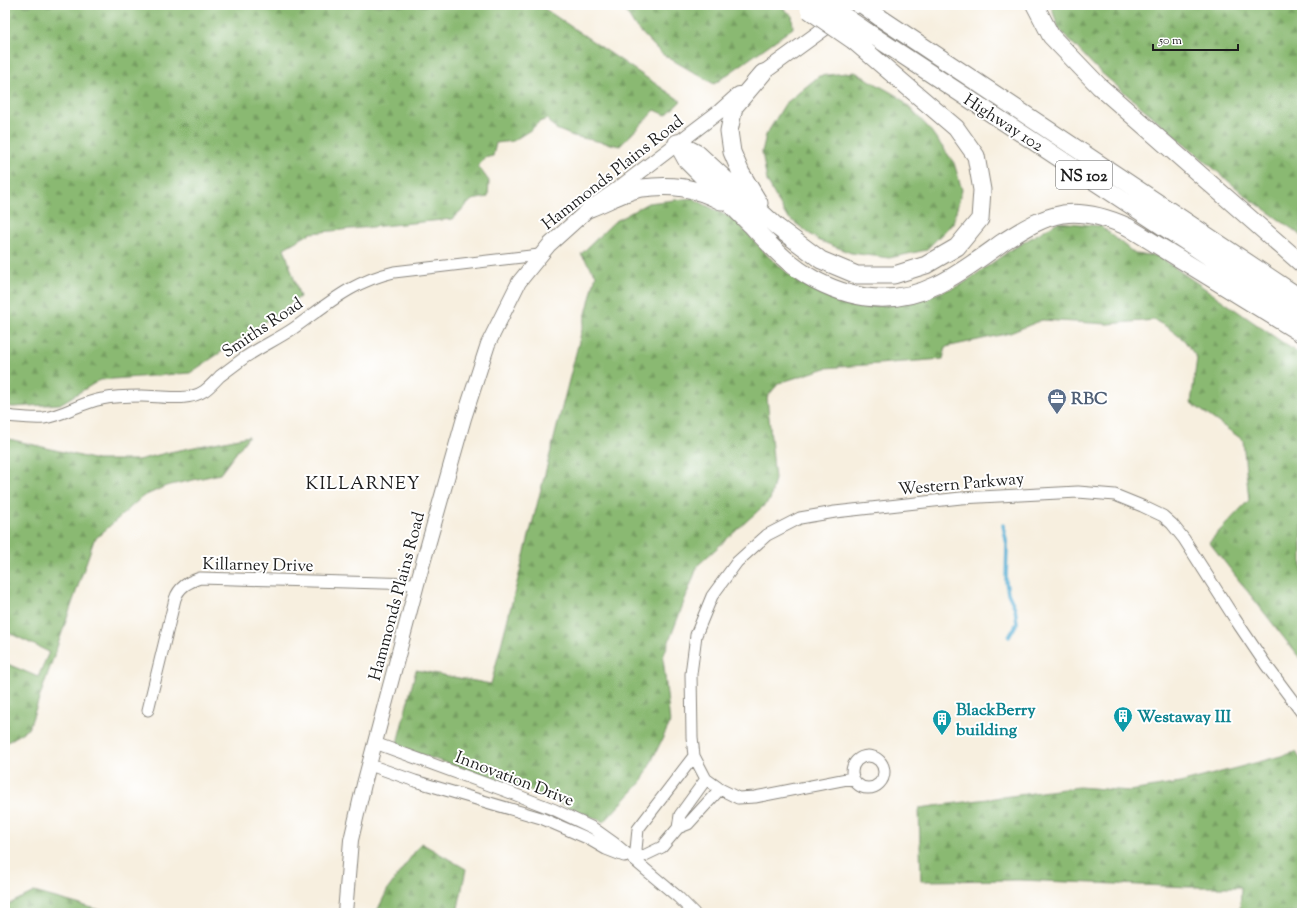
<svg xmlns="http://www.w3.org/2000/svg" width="1307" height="918" font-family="'Sorts Mill Goudy',serif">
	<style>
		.forest { fill: url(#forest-firs); stroke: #536a47 }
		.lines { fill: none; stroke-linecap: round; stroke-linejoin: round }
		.stream { stroke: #57afd4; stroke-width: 3.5 }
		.minor-casing { stroke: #8a867e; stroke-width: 13 }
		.major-casing { stroke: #8a867e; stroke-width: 16 }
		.highway-casing { stroke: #8a867e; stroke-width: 19 }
		.minor { stroke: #fff; stroke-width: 11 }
		.major { stroke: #fff; stroke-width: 14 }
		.highway { stroke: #fff; stroke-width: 17 }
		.highway-bridge-casing { stroke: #8a867e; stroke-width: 19; stroke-linecap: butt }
		.highway-bridge { stroke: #fff; stroke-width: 17 }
		.labels { text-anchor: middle; stroke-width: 4; stroke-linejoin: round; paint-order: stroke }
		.shield { fill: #fff; stroke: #606060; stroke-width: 1 }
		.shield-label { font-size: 16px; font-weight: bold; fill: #1c1c1c }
		.street-label { font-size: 17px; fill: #1c1c1c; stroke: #fff }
		.service-label { font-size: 17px; font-weight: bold; fill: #4e5e75; stroke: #fff; text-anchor: start }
		.culture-label { font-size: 17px; font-weight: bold; fill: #0d838f; stroke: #fff; text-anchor: start }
		.neighbourhood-label { font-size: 18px; letter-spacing: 1px; fill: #1c1c1c; stroke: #fff }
	</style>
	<defs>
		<pattern id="forest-firs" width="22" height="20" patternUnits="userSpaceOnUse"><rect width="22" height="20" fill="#8ab972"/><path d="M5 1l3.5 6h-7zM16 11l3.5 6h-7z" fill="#769e62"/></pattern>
	</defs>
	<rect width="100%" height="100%" fill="#fff"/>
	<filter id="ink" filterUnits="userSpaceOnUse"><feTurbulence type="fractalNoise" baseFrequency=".025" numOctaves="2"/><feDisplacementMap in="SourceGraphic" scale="8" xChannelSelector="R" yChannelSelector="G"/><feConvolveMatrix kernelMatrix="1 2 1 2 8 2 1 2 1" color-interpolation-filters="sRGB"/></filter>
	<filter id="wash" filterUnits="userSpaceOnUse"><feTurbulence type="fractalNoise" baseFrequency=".012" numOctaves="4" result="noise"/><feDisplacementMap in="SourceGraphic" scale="16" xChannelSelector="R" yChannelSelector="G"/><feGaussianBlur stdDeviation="0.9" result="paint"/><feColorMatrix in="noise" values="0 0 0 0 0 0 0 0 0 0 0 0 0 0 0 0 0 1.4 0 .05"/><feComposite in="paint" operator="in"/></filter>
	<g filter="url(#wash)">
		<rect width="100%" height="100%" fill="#f7efdf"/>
		<path class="forest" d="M 5,5 L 539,5 L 681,101 L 666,115 L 655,110 L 620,146 L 573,136 L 556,129 L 547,119 L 539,122 L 532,129 L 513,141 L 496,143 L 493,156 L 484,158 L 478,166 L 489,181 L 488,197 L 472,200 L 452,219 L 311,233 L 284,248 L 300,297 L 248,334 L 190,373 L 100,380 L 60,404 L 13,407 L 5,406 Z
			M 622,5 L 778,5 L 792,15 L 793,28 L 714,84 L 662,54 L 634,25 Z
			M 1051,5 L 1302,5 L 1302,236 L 1246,196 L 1098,70 L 1058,28 Z
			M 855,72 L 899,97 L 928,127 L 954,163 L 962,190 L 953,223 L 926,250 L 889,258 L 851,253 L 818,240 L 786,216 L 767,181 L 762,152 L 766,135 L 785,104 L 819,76 Z
			M 692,198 L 735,220 L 769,257 L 797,281 L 841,303 L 875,306 L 913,302 L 961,285 L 1009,251 L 1058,222 L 1101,226 L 1135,254 L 1158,256 L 1302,356 L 1302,661 L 1209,542 L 1249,500 L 1243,440 L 1191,403 L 1197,358 L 1184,340 L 1167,327 L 1154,320 L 1108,324 L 1042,320 L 1010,333 L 946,347 L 943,359 L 826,368 L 779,383 L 767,397 L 775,479 L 770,500 L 698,565 L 663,657 L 670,723 L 642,781 L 604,822 L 513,784 L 396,747 L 416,670 L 491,684 L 596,275 L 581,254 L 614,222 L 648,203 Z
			M 249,436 L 220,474 L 166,486 L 142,497 L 94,540 L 29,728 L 5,744 L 5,663 L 38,677 L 49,652 L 5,631 L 5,438 L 97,460 L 138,460 L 170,452 Z
			M 1296,752 L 1302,762 L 1302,913 L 1240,913 L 1241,887 L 1190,887 L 1019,880 L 921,881 L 919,808 L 1079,787 L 1130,791 L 1180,783 Z
			M 421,843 L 466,869 L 457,913 L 376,913 L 388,889 Z
			M 34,892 L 110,913 L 5,913 L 5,906 Z"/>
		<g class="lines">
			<path class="stream" d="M 1003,525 L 1007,545 L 1006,582 L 1008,593 L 1015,608 L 1017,623 L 1009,637"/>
		</g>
	</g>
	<g filter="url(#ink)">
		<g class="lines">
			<defs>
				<path id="minor" d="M 5,416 C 18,417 31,419 44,418 C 65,415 82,402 102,399 C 115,396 129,396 142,396 C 160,396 188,402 204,391 C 210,387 215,381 220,376 C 228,370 236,364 244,358 C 260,347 278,339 294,328 C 328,304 351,282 394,272 L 539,255
					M 148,710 L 175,599 C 179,587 188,582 200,578 L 417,584
					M 375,743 L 506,791 L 555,810 L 593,828 L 614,843 L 678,897 L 694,913
					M852 772a16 16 0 1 1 32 0a16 16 0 1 1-32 0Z
					M 370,765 L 415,781 L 541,818 L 587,838 L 606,849 L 624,856
					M 852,778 L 755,797 L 738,798 L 720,789 L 706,779 L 694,756 L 692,737 L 691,674 L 696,635 L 712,596 L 737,562 L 767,535 L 800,518 L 835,512 L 961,498 L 1078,492 L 1115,495 L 1142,506 L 1163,516 L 1172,524 L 1184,539 L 1235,619 L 1266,665 L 1302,713
					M 678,828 L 688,824 L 720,789
					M 635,860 L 638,829 L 694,756
					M 635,860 L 662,847 L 678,828 L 680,815 L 706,779"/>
				<path id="major" d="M 755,80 L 763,73 L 857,5
					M 345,913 L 351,840 L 364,784 L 417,584 L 464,418 L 488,344 L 519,282 L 549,245 L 590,208 L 619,188 L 720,111 L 739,94"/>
				<path id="highway" d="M 863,5 L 882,19 L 1302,299
					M 1035,5 L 1051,36 L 1099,86 L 1302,264
					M 866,31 L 1302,318
					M 677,143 L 687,161 C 709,183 730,204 751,225 C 771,246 790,267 815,280 C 855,301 896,305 937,285 C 960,274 982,257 1003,242 C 1022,230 1040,218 1063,214 C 1085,211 1108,218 1128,227 L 1302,334
					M 677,143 L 698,154 L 777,227 L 821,260 L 857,275 L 894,275 L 926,265 L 957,247 L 980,219 L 982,190 L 976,156 L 956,128 L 854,41
					M 759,203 L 741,173 L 732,152 L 729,131 L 734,107 L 763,73
					M 590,208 C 606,202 625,191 642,188 C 671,184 695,187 721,201"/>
			</defs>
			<use href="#minor" class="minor-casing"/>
			<use href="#major" class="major-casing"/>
			<use href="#highway" class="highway-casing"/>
			<use href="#minor" class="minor"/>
			<use href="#major" class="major"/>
			<use href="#highway" class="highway"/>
			<defs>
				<path id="highway-bridge" d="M 828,5 L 866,31
					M 809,10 L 854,41"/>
			</defs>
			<use href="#highway-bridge" class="highway-bridge-casing"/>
			<use href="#highway-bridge" class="highway-bridge"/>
		</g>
	</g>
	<defs>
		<symbol id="office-pin" viewBox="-11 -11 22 30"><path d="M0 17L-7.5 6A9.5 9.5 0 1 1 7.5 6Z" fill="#5c6f8a" stroke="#fff"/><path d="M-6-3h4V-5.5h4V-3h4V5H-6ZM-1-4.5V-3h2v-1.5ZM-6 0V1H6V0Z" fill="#fff"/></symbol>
		<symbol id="building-pin" viewBox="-11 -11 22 30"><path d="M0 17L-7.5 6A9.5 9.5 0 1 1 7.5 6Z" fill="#0f9aa8" stroke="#fff"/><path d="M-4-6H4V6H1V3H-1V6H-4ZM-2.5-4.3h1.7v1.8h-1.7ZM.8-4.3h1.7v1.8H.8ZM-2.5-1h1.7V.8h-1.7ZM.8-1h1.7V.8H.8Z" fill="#fff"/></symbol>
	</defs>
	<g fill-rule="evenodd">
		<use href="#office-pin" x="1046" y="387" width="22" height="30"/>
		<use href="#building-pin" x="1112" y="705" width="22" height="30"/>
		<use href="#building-pin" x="931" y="708" width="22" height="30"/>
	</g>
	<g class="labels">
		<rect class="shield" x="1056" y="161" width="56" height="28" rx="3"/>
		<g class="shield-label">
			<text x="1084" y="181">NS 102</text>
		</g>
		<g class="street-label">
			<text transform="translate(1004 122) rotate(33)" y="6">Highway 102</text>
			<text transform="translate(612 172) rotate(-38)" y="6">Hammonds Plains Road</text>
			<text transform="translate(262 327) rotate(-34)" y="6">Smiths Road</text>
			<text transform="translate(961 483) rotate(-5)" y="6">Western Parkway</text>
			<text transform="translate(258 564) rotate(1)" y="6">Killarney Drive</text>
			<text transform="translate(396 596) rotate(-75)" y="6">Hammonds Plains Road</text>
			<text transform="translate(515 778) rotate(21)" y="6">Innovation Drive</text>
		</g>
		<g class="service-label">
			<text x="1071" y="404">RBC</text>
		</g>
		<g class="culture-label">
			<text x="956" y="715">BlackBerry<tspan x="956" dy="20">building</tspan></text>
			<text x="1137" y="722">Westaway III</text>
		</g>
		<g class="neighbourhood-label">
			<text x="363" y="489">KILLARNEY</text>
		</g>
	</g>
	<rect width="1307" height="918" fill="none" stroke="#fff" stroke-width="20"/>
	<path d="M1153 44v6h85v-6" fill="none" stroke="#1c1c1c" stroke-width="2"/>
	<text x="1159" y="44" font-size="12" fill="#1c1c1c" stroke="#ffffff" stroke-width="3" paint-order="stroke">50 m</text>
</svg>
